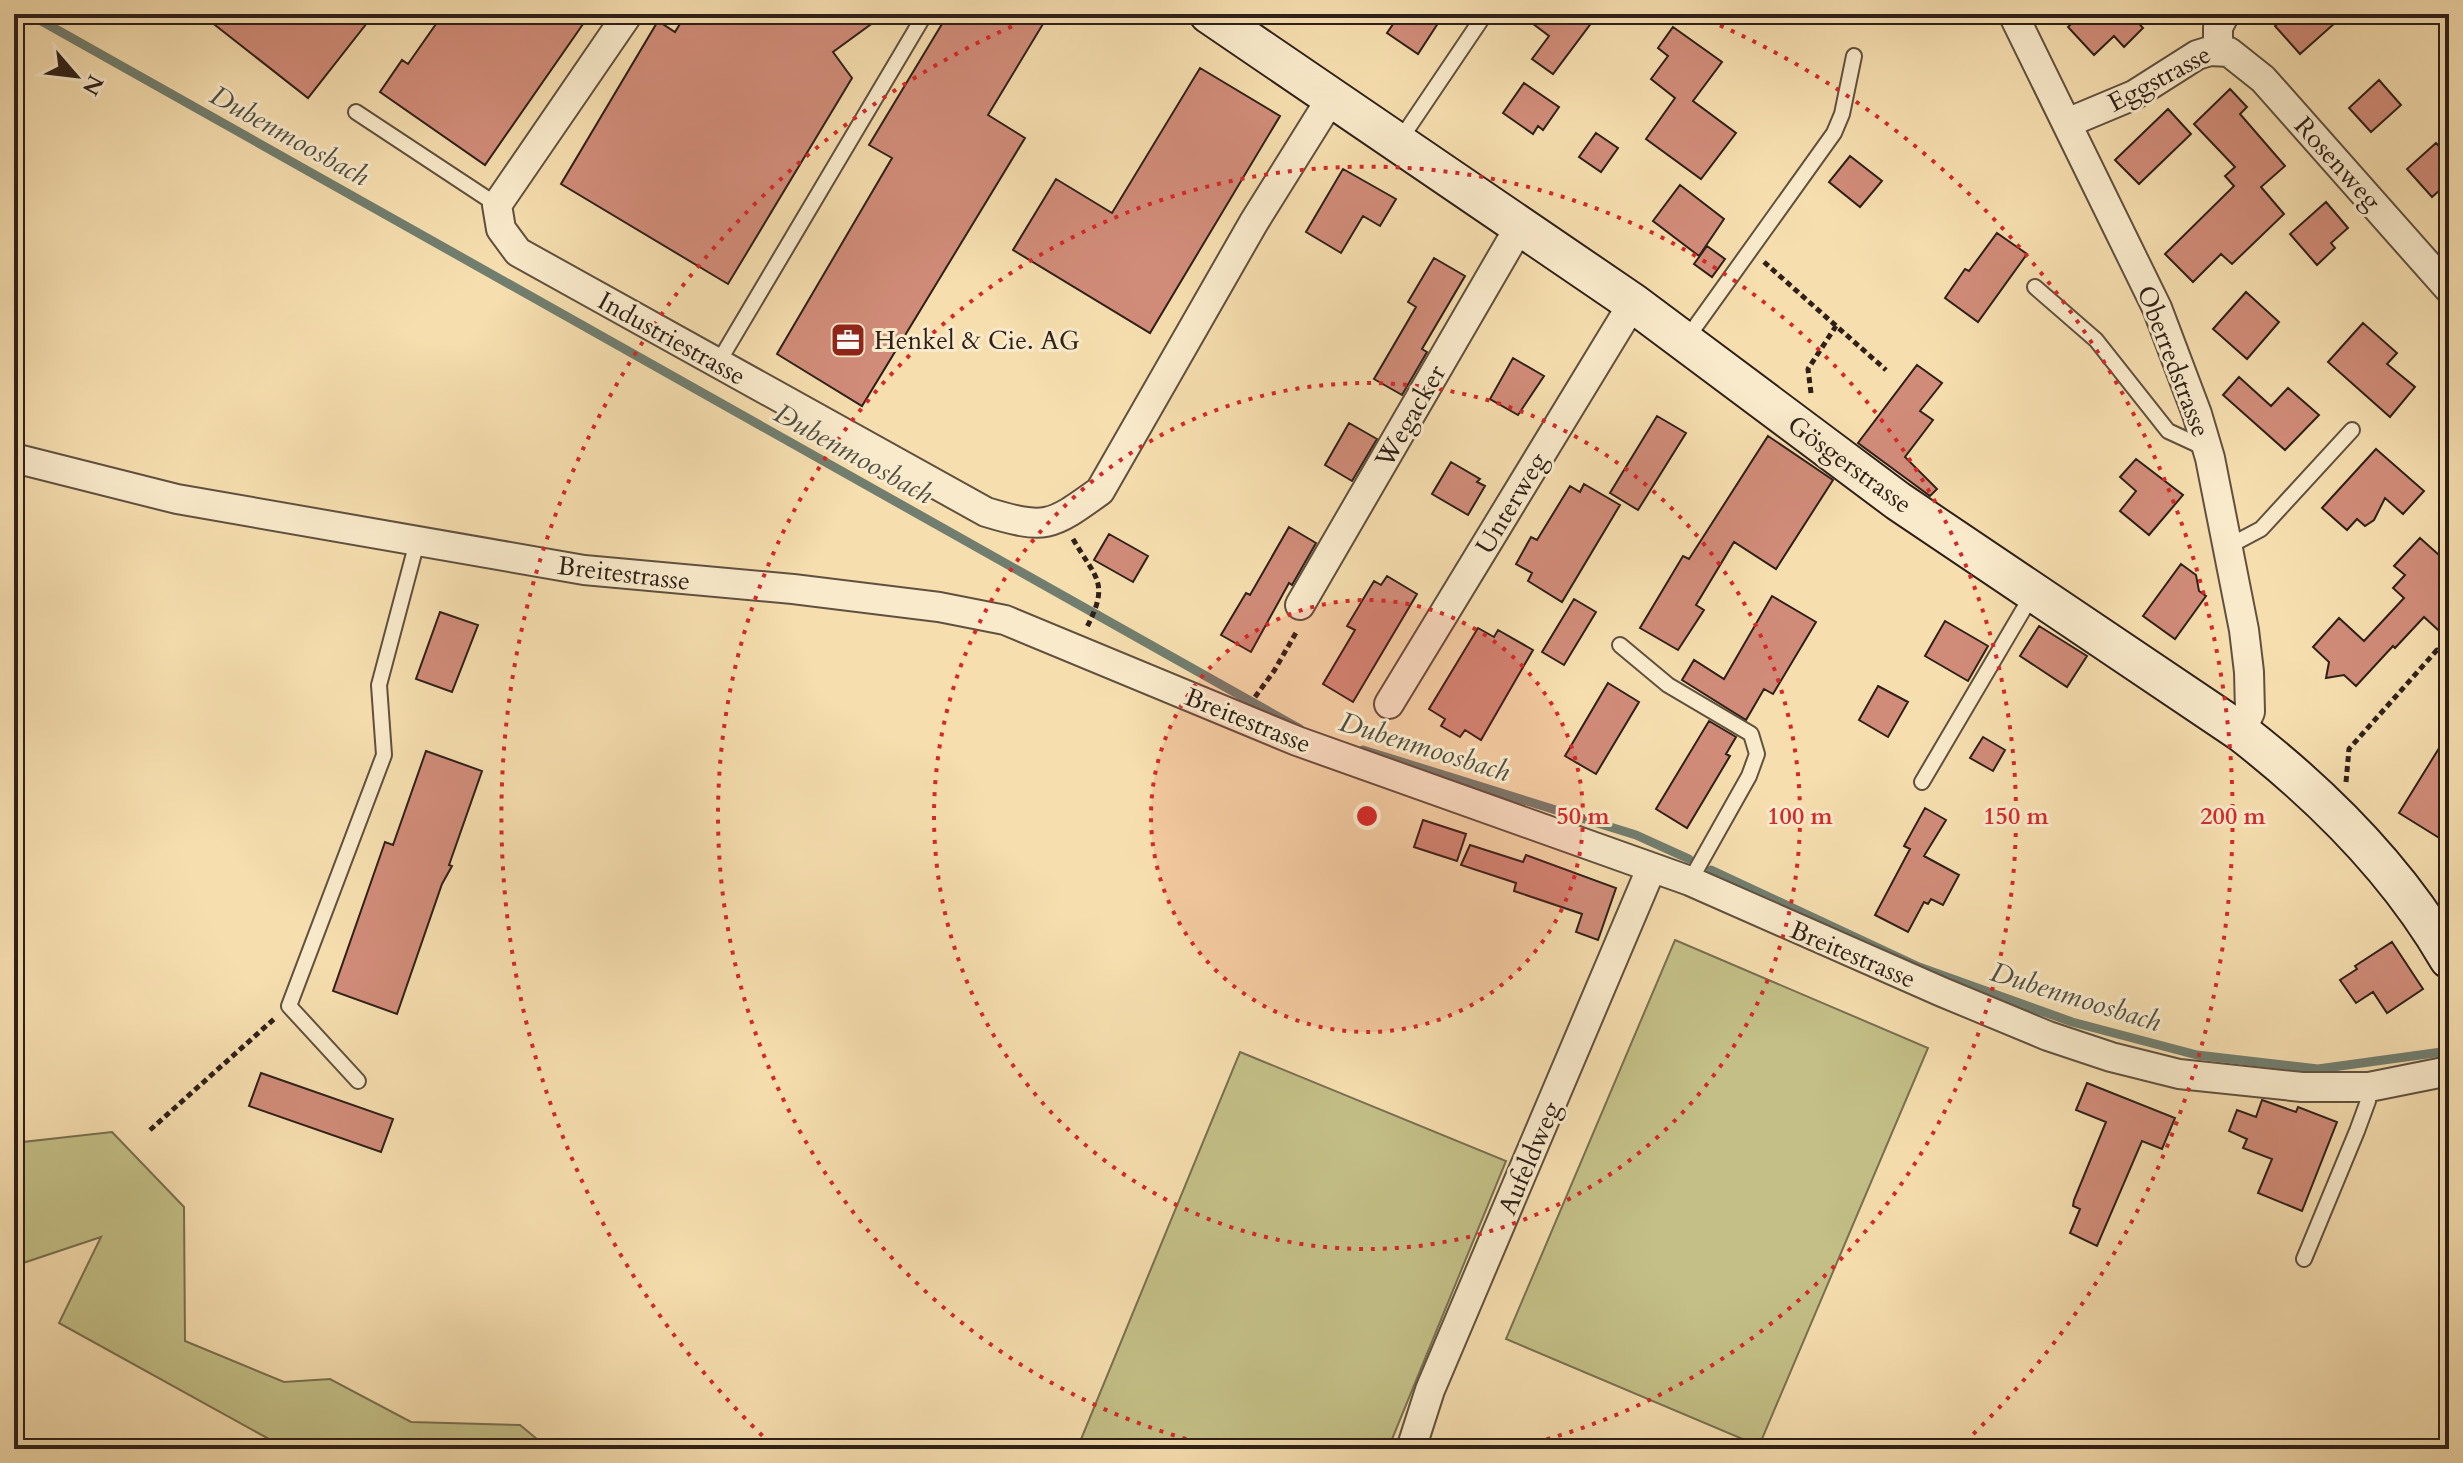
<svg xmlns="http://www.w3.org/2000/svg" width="2463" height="1463" font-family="Cardo,serif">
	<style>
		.green { fill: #c3bf86; stroke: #787050; stroke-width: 2 }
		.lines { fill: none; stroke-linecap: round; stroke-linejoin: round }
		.stream { stroke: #717e6f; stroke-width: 9 }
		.building { fill: #d18c79; stroke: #2e2019; stroke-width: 2 }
		.lane-casing { stroke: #60503e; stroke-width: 18 }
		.street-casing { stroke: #60503e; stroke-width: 32 }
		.secondary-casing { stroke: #2e2019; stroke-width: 42 }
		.path { stroke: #2e2019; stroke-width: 5; stroke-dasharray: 6 4; stroke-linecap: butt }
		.lane { stroke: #f9eacb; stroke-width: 14 }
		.street { stroke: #f9eacb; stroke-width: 28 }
		.secondary { stroke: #f9eacb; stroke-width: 38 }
		.ring { fill: none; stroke: #d62828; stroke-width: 4; stroke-dasharray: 4 8 }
		.labels { text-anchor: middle; stroke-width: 6; stroke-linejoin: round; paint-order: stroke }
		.street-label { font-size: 26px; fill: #2e2019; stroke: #f9eacb }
		.poi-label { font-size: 26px; fill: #2e2019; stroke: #f9eacb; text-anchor: start }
		.water-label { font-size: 28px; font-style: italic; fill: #4f4f44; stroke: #f9eacb }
		.centre { fill: #d62828; stroke: #f9eacb; stroke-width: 4 }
		.ring-label { font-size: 24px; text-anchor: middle; font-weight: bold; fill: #d62828; stroke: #f9eacb; stroke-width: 6; stroke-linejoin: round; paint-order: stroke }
	</style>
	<rect width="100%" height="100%" fill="#f6deaf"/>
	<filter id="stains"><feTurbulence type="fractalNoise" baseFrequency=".0025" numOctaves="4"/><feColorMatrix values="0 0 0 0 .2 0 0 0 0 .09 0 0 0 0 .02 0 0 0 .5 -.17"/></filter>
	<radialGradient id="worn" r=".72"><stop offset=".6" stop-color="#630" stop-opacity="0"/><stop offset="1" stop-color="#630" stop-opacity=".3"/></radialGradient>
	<path class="green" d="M 1675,940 L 1928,1048 L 1759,1446 L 1506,1339 Z
		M 1240,1052 L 1506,1161 L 1388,1449 L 1077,1449 Z
		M 112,1132 L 184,1207 L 185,1341 L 284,1382 L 330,1379 L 411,1422 L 520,1425 L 549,1449 L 287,1449 L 59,1323 L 101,1237 L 14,1266 L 14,1143 Z"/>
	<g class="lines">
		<path class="stream" d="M 29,14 L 1300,729
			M 1363,750 L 1636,835 L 1689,859
			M 1711,870 L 1919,967 L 2072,1022 L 2197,1055 L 2318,1069 L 2449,1051"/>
	</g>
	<path class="building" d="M 201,14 L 374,14 L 308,98 Z
		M 443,14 L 590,14 L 485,165 L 380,92 L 402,60 L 408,64 Z
		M 686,14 L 885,14 L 833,52 L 852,78 L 728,284 L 561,184 L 658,21 L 675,32 Z
		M 948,14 L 1049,14 L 988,115 L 1025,138 L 862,406 L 777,354 L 892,158 L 869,145 Z
		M 1400,14 L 1444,14 L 1418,54 L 1387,33 Z
		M 1520,14 L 1598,14 L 1553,74 L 1532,59 L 1549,36 Z
		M 2081,14 L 2137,14 L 2134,18 L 2143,28 L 2124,47 L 2114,36 L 2094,55 L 2068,27 Z
		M 2289,14 L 2345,14 L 2300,54 L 2275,26 Z
		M 1673,27 L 1722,62 L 1693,101 L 1736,133 L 1701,179 L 1646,139 L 1675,98 L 1651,79 L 1668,56 L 1658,48 Z
		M 1200,68 L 1280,116 L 1150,333 L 1013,250 L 1056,179 L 1112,213 Z
		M 2379,80 L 2401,105 L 2371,132 L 2349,108 Z
		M 1524,83 L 1559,107 L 1543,130 L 1538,126 L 1533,134 L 1503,113 Z
		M 2230,89 L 2247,107 L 2240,114 L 2285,166 L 2261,187 L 2284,214 L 2232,264 L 2221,254 L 2193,282 L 2165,254 L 2234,186 L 2225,176 L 2235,167 L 2194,124 Z
		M 2168,109 L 2191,134 L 2139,184 L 2115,160 Z
		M 1596,133 L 1618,148 L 1601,172 L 1579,157 Z
		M 2436,143 L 2449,157 L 2449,182 L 2432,197 L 2407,169 Z
		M 1850,156 L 1882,181 L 1860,207 L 1829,182 Z
		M 1343,169 L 1396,199 L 1380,226 L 1363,216 L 1341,253 L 1306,232 Z
		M 1680,185 L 1724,219 L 1699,256 L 1653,221 Z
		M 2326,202 L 2348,228 L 2331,243 L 2335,248 L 2317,265 L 2290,234 Z
		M 1997,233 L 2027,254 L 1978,322 L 1945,298 L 1965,269 L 1969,271 Z
		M 1707,246 L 1725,259 L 1712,277 L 1694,264 Z
		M 1434,258 L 1465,276 L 1422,349 L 1427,352 L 1402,395 L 1374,379 L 1416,307 L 1408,302 Z
		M 2246,292 L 2279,322 L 2247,359 L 2213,329 Z
		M 2363,323 L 2397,353 L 2387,364 L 2415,387 L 2390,417 L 2328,362 Z
		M 1513,358 L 1544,376 L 1518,415 L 1490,399 Z
		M 1917,365 L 1942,383 L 1920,411 L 1933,420 L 1905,457 L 1937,489 L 1930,496 L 1858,443 Z
		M 2239,377 L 2271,406 L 2288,388 L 2319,415 L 2285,450 L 2223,395 Z
		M 1657,416 L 1686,433 L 1638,510 L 1610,493 Z
		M 1349,423 L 1377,439 L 1352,481 L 1325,465 Z
		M 1768,436 L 1833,480 L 1776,569 L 1734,542 L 1696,605 L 1704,610 L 1678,650 L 1640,628 L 1683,556 L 1689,559 Z
		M 2376,449 L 2424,491 L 2403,514 L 2385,498 L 2374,520 L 2365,526 L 2357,519 L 2347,530 L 2322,508 Z
		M 2136,459 L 2183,495 L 2149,535 L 2120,511 L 2136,491 L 2120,477 Z
		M 1451,462 L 1480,479 L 1477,482 L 1485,486 L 1468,515 L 1432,494 Z
		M 1584,484 L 1620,505 L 1562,602 L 1528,581 L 1532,573 L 1516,564 L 1531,537 L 1537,540 L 1570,486 L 1580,492 Z
		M 1289,527 L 1316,543 L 1292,585 L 1289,583 L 1251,652 L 1221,635 L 1246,593 L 1250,595 Z
		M 1109,534 L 1148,556 L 1133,582 L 1094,560 Z
		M 2420,538 L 2449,564 L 2449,640 L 2424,617 L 2395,648 L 2393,646 L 2356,686 L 2344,675 L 2326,678 L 2329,662 L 2313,647 L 2339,618 L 2364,641 L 2404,598 L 2393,588 L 2405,575 L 2394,566 Z
		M 2181,564 L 2196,575 L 2199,591 L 2206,596 L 2175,639 L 2143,616 Z
		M 1387,576 L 1417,594 L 1353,702 L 1323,684 L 1355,630 L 1347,626 L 1374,581 L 1381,585 Z
		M 1772,596 L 1816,622 L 1773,694 L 1764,689 L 1746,720 L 1682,680 L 1694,660 L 1724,679 Z
		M 1574,599 L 1596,612 L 1564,665 L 1542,652 Z
		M 440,612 L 478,625 L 452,692 L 416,679 Z
		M 1945,621 L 1988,646 L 1968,681 L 1925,656 Z
		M 2039,626 L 2087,656 L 2067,687 L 2020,656 Z
		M 1478,628 L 1494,637 L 1498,630 L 1533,650 L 1481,740 L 1465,730 L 1460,737 L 1441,726 L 1445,719 L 1429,709 Z
		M 1608,683 L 1639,702 L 1596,774 L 1565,756 Z
		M 1878,686 L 1908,702 L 1888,737 L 1859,720 Z
		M 1709,721 L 1736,737 L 1726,754 L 1730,756 L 1687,828 L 1656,809 Z
		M 2449,732 L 2449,844 L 2399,813 Z
		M 1983,737 L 2005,750 L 1993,771 L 1970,758 Z
		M 426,751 L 482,771 L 449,865 L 452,866 L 442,884 L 397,1014 L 333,991 L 385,842 L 393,845 Z
		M 1925,808 L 1946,820 L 1924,856 L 1959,875 L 1943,905 L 1931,899 L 1928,904 L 1924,902 L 1908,932 L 1875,915 L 1910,849 L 1904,846 Z
		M 1423,820 L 1466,834 L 1457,861 L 1414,847 Z
		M 1470,845 L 1523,862 L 1526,855 L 1616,888 L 1598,940 L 1576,932 L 1582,914 L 1514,891 L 1516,883 L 1461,865 Z
		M 2392,942 L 2423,989 L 2387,1013 L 2373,992 L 2356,1003 L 2340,980 L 2357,969 L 2355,966 Z
		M 261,1073 L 393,1119 L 381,1152 L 249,1106 Z
		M 2087,1083 L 2175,1118 L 2162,1149 L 2142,1141 L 2097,1246 L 2070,1233 L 2080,1209 L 2073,1206 L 2074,1200 L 2106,1122 L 2076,1110 Z
		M 2262,1100 L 2296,1112 L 2298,1107 L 2337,1122 L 2302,1211 L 2258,1193 L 2272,1159 L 2243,1148 L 2247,1139 L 2229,1131 L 2237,1110 L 2256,1117 Z"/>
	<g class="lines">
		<defs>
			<path id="lane" d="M 356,112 L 497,205
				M 1398,143 L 1485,14
				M 2035,287 L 2096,340 L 2168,431 L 2207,449
				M 1685,341 L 1834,133 L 1842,114 L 1854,56
				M 718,363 L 925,14
				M 2227,547 L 2261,529 L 2352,430
				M 1620,645 L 1668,685 L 1751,734 L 1757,754 L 1749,776 L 1690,881
				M 1922,782 L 2032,595
				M 358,1081 L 289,1006 L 384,755 L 379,685 L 417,542
				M 2304,1259 L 2357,1131 L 2368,1101 L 2369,1087"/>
			<path id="street" d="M 628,14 L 497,205 L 501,229 L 518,252 L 986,512 C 1046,530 1050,527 1100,491 L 1254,222 L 1332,97
				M 2013,14 L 2157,308 L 2197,414 L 2210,458 L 2244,630 L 2249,672 L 2250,712 L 2241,732
				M 2218,50 L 2218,27 L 2225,14
				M 2067,123 L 2134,95 L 2197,55 L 2210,51 L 2229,52 L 2263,79 L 2449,289
				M 14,458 L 177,499 L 584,570 L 793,589 L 939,607 L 1005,620 L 1297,741 L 1690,881 L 1942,992 L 2048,1036 L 2111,1057 L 2179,1074 L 2302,1087 L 2369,1087 L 2449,1071
				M 1300,605 L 1520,226
				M 1389,704 L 1633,303
				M 1411,1449 L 1430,1390 L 1651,869"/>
			<path id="secondary" d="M 1209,14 L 1633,303 L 1898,501 L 2241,732 C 2322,795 2397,869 2449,959"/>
		</defs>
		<use href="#lane" class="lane-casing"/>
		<use href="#street" class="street-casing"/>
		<use href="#secondary" class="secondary-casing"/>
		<path class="path" d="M 1764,262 L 1886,370
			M 1811,393 L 1808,369 L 1836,326
			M 1073,539 C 1096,579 1110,582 1087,627
			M 1255,697 L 1274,671 L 1297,631
			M 2346,782 L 2349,749 L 2437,650 L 2449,657
			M 150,1130 L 274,1019"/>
		<use href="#lane" class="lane"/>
		<use href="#street" class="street"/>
		<use href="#secondary" class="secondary"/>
	</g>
	<circle cx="1367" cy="816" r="216" fill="#d62828" fill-opacity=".12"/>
	<g class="ring">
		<circle cx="1367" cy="816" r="216"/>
		<circle cx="1367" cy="816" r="433"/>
		<path d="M1221 1448A649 649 0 1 1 1513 1448"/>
		<path d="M771 1444A866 866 0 0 1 1036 16M1698 16A866 866 0 0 1 1963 1444"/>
	</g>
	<defs>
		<symbol id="office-square" viewBox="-11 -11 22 22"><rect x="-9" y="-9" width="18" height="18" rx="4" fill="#8f2418" stroke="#f9eacb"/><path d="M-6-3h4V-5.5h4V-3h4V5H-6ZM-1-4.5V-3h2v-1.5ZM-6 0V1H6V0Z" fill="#fff"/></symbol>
	</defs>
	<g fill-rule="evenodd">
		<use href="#office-square" x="828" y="320" width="40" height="40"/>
	</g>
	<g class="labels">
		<g class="street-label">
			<text transform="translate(2159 78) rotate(-28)" y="9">Eggstrasse</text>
			<text transform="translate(2338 163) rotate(48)" y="9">Rosenweg</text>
			<text transform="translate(672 338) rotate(29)" y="9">Industriestrasse</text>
			<text transform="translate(2174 361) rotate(69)" y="9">Oberredstrasse</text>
			<text transform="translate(1410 416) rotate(-60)" y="9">Wegacker</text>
			<text transform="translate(1850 464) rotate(36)" y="9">Gösgerstrasse</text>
			<text transform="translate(1511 503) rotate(-59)" y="9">Unterweg</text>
			<text transform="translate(624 573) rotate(7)" y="9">Breitestrasse</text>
			<text transform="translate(1248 720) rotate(22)" y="9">Breitestrasse</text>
			<text transform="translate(1853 954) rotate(23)" y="9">Breitestrasse</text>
			<text transform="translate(1529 1158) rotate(-67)" y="9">Aufeldweg</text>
		</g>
		<g class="poi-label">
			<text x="874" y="349">Henkel &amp; Cie. AG</text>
		</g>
		<g class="water-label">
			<text transform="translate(290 135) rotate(29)" y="10">Dubenmoosbach</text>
			<text transform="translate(854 453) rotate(29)" y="10">Dubenmoosbach</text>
			<text transform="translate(1425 746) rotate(17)" y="10">Dubenmoosbach</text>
			<text transform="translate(2076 996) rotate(17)" y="10">Dubenmoosbach</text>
		</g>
	</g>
	<circle cx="1367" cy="816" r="12" class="centre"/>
	<g class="ring-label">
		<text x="1583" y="824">50 m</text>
		<text x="1800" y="824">100 m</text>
		<text x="2016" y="824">150 m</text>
		<text x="2233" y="824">200 m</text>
	</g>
	<rect width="2463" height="1463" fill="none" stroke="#f6deaf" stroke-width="48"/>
	<rect x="16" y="16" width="2431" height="1431" fill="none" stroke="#2e2019" stroke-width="4"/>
	<rect x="24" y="24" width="2415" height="1415" fill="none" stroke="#2e2019" stroke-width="2"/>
	<g transform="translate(76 76) rotate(118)" stroke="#f9eacb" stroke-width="6" paint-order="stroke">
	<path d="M0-6L14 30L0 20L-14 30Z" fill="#2e2019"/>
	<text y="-12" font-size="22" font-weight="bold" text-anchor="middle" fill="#2e2019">N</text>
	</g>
	<rect width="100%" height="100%" filter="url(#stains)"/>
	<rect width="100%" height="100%" fill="url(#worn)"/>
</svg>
